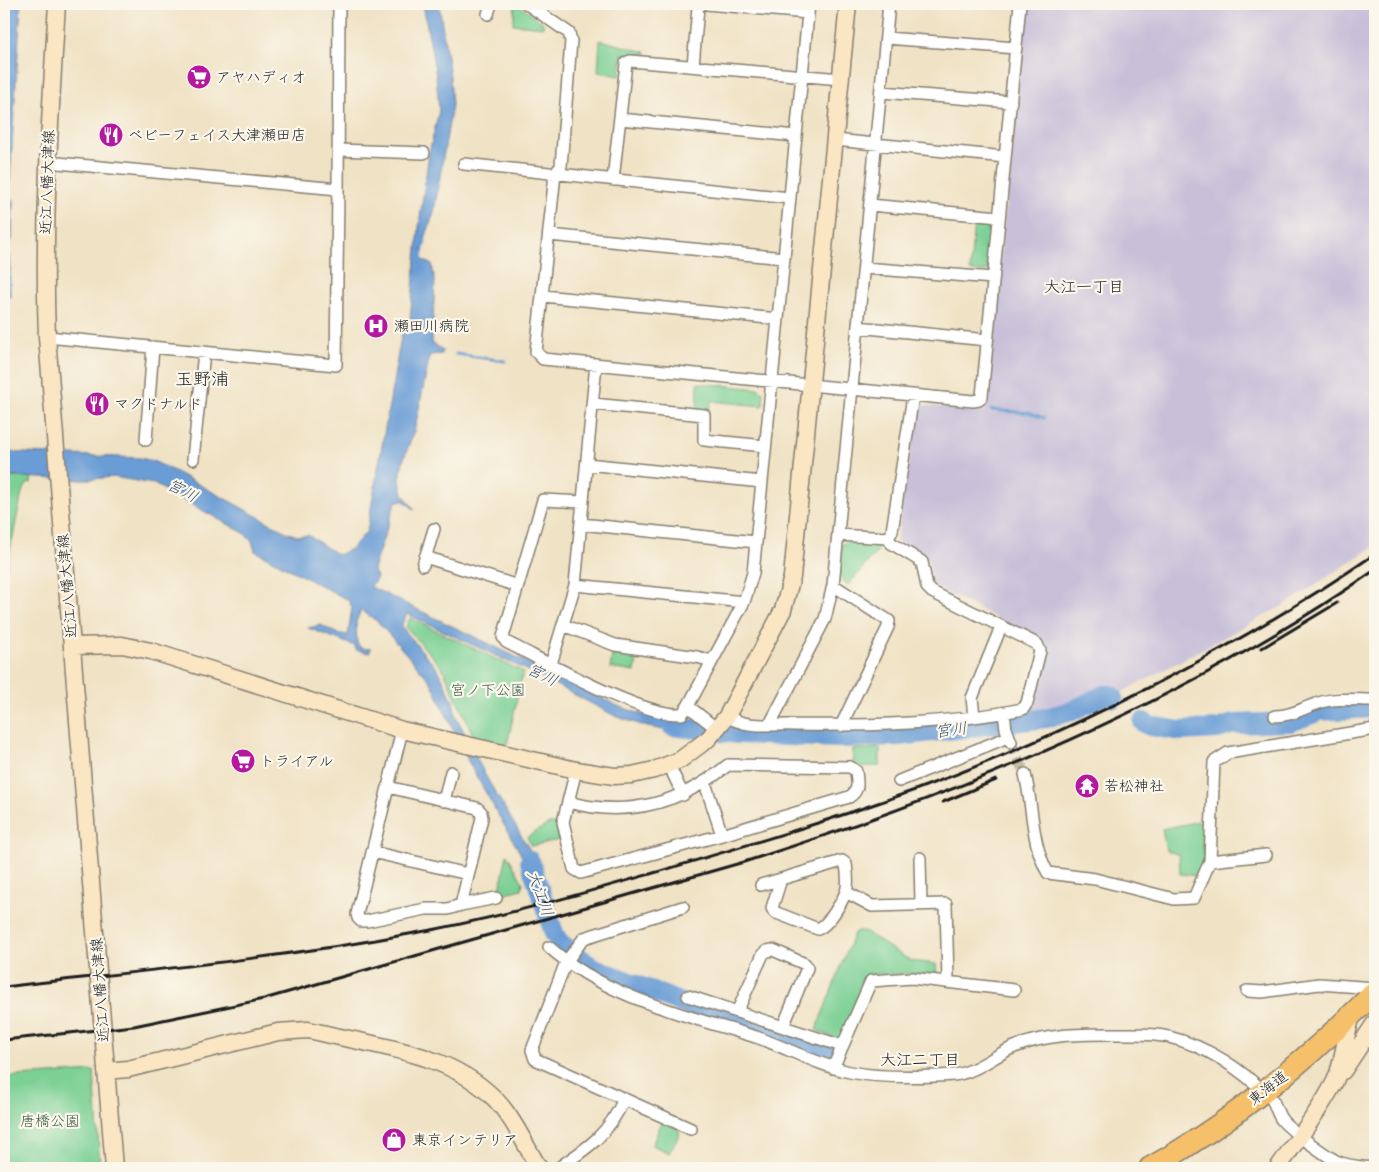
<svg xmlns="http://www.w3.org/2000/svg" width="1379" height="1172" font-family="Delius,'Klee One',sans-serif">
	<style>
		.industrial { fill: #c8c0d8 }
		.green { fill: #7bd094; stroke: #4c7658 }
		.water { fill: #6b9dd6; stroke: #445c79 }
		.lines { fill: none; stroke-linecap: round; stroke-linejoin: round }
		.stream { stroke: #6b9dd6; stroke-width: 3 }
		.river { stroke: #6b9dd6; stroke-width: 20 }
		.street-tunnel { stroke: #c6baa2; stroke-width: 11; stroke-dasharray: 11 5.5; stroke-linecap: butt }
		.street-casing { stroke: #867f70; stroke-width: 14 }
		.secondary-casing { stroke: #867f70; stroke-width: 19 }
		.highway-casing { stroke: #867f70; stroke-width: 24 }
		.street { stroke: #fff; stroke-width: 11 }
		.secondary { stroke: #fbe6c4; stroke-width: 16 }
		.highway { stroke: #f6c06b; stroke-width: 21 }
		.rail { stroke: #1c1c1c; stroke-width: 3 }
		.labels { text-anchor: middle; stroke-width: 4.5; stroke-linejoin: round; paint-order: stroke }
		.poi-label { font-size: 15px; fill: #1c1c1c; stroke: #fbf7ec; text-anchor: start }
		.street-label { font-size: 15px; fill: #1c1c1c; stroke: #fbf7ec }
		.park-label { font-size: 15px; fill: #3d5b46; stroke: #fbf7ec }
		.neighbourhood-label { font-size: 16px; fill: #1c1c1c; stroke: #fbf7ec }
		.water-label { font-size: 16px; font-style: italic; fill: #405670; stroke: #fbf7ec }
		.quarter-label { font-size: 18px; fill: #1c1c1c; stroke: #fbf7ec }
	</style>
	<rect width="100%" height="100%" fill="#fbf7ec"/>
	<filter id="ink" filterUnits="userSpaceOnUse"><feTurbulence type="fractalNoise" baseFrequency=".02" numOctaves="2"/><feDisplacementMap in="SourceGraphic" scale="10" xChannelSelector="R" yChannelSelector="G"/><feConvolveMatrix kernelMatrix="1 2 1 2 8 2 1 2 1" color-interpolation-filters="sRGB"/></filter>
	<filter id="wash" filterUnits="userSpaceOnUse"><feTurbulence type="fractalNoise" baseFrequency=".0096" numOctaves="4" result="noise"/><feDisplacementMap in="SourceGraphic" scale="20" xChannelSelector="R" yChannelSelector="G"/><feGaussianBlur stdDeviation="1.12" result="paint"/><feColorMatrix in="noise" values="0 0 0 0 0 0 0 0 0 0 0 0 0 0 0 0 0 1.4 0 .05"/><feComposite in="paint" operator="in"/></filter>
	<g filter="url(#wash)">
		<rect width="100%" height="100%" fill="#f0e2c4"/>
		<path class="industrial" d="M 1026,4 L 1375,4 L 1375,546 L 1286,604 L 1119,694 L 1111,690 L 1102,690 L 1075,706 L 1032,711 L 1047,644 L 934,586 L 931,583 L 928,560 L 897,541 L 897,536 L 918,405 L 985,411 Z"/>
		<path class="green" d="M 515,5 L 520,6 L 543,23 L 543,27 L 513,24 Z
			M 600,40 L 646,52 L 646,55 L 622,54 L 620,76 L 598,72 Z
			M 974,221 L 989,222 L 993,228 L 989,269 L 984,272 L 970,271 Z
			M 698,383 L 760,389 L 764,393 L 763,406 L 711,401 L 709,411 L 697,411 Z
			M 13,477 L 32,477 L 31,483 L 27,484 L 22,493 L 4,579 L 4,482 Z
			M 848,542 L 884,544 L 848,585 C 834,577 841,559 842,544 Z
			M 410,618 L 523,672 L 507,745 L 474,737 L 443,669 L 406,627 Z
			M 613,650 L 638,652 L 635,672 L 610,668 Z
			M 880,748 L 880,766 L 860,767 L 853,764 L 853,749 Z
			M 1204,820 L 1204,861 L 1198,876 L 1180,874 L 1179,855 L 1166,850 L 1162,829 Z
			M 559,823 L 563,839 L 531,846 L 527,837 L 549,824 Z
			M 507,854 L 523,883 L 522,889 L 499,895 Z
			M 858,931 L 863,931 L 911,961 L 936,964 L 937,974 L 868,974 L 839,1040 L 816,1030 L 854,933 Z
			M 94,1071 L 100,1168 L 4,1168 L 4,1077 Z
			M 662,1122 L 678,1129 L 680,1133 L 669,1153 L 652,1145 Z"/>
		<path class="water" d="M 4,4 L 21,4 L 9,194 L 11,200 L 13,201 L 12,240 L 9,240 L 8,256 L 10,256 L 10,297 L 6,297 L 4,340 Z
			M 423,4 L 439,4 L 450,76 L 452,105 L 434,212 L 421,251 L 422,259 L 432,265 L 435,280 L 432,343 L 443,350 L 442,354 L 430,355 L 415,428 L 403,461 L 400,480 L 403,494 L 415,510 L 404,501 L 396,501 L 373,569 L 377,577 L 371,587 L 618,706 L 647,716 L 701,726 L 695,736 L 648,727 L 617,717 L 539,676 L 407,614 L 401,626 L 439,671 L 453,701 L 456,716 L 485,775 L 534,857 L 544,885 L 535,886 L 532,874 L 470,765 L 431,682 L 378,622 L 361,610 L 356,622 L 357,643 L 361,648 L 371,649 L 369,653 L 356,650 L 355,646 L 308,628 L 321,625 L 336,633 L 348,635 L 352,607 L 348,600 L 255,551 L 252,541 L 244,533 L 154,484 L 113,477 L 82,480 L 20,477 L 12,477 L 4,482 L 4,452 L 140,458 L 153,461 L 176,472 L 288,533 L 298,536 L 308,535 L 338,555 L 351,549 L 367,531 L 402,331 L 410,319 L 420,218 L 429,153 L 439,111 L 436,76 Z"/>
		<g class="lines">
			<path class="stream" d="M 421,259 L 425,240
				M 456,354 L 505,361
				M 991,410 L 1030,413 L 1044,418"/>
			<path class="river" d="M 1143,722 L 1150,726 L 1181,731 L 1218,729 L 1233,724 L 1291,722 L 1320,711 L 1375,708
				M 672,726 L 738,734 L 840,738 L 899,736 L 1046,718 L 1072,711 L 1104,695 L 1111,695 L 1114,698
				M 530,861 L 554,933 L 559,942 L 592,967 L 689,1006 L 829,1054"/>
		</g>
	</g>
	<g filter="url(#ink)">
		<g class="lines">
			<path class="street-tunnel" d="M 1011,743 L 1025,774"/>
			<defs>
				<path id="street" d="M 527,4 L 569,33 L 571,41 L 561,166 L 555,174 L 536,352 L 543,359 L 973,401 L 979,400 L 982,396 L 1020,4
					M 707,4 L 808,13
					M 488,14 L 491,4
					M 886,38 L 1016,48
					M 693,66 L 698,7 L 702,4
					M 881,92 L 1011,102
					M 620,119 L 796,136
					M 835,140 L 1005,157
					M 338,150 L 424,153
					M 464,164 L 790,198
					M 613,180 L 626,63 L 630,61 L 841,79
					M 338,189 L 339,4
					M 870,205 L 999,217
					M 549,235 L 784,258
					M 864,268 L 993,278
					M 543,296 L 778,319
					M 858,327 L 987,340
					M 47,337 L 336,365 L 338,189 L 47,162
					M 593,404 L 704,415 L 704,440 L 765,446
					M 146,440 L 153,347
					M 193,459 L 204,352
					M 587,464 L 762,482
					M 583,502 L 543,500 L 503,637 L 506,642 C 545,661 642,717 682,714 L 688,706 L 744,602 L 753,573 L 809,4
					M 581,524 L 756,542
					M 838,535 L 888,538 L 892,531 L 913,396
					M 425,557 L 518,586
					M 423,565 L 434,529
					M 575,585 L 744,602
					M 833,585 L 889,621 L 888,627 L 841,726
					M 563,625 L 615,645 L 697,657 L 712,661
					M 551,664 L 575,585 L 596,364
					M 688,706 L 717,729
					M 1004,713 L 1006,729 L 1011,742
					M 727,716 C 746,729 772,724 794,725 C 870,726 949,724 1023,709 L 1027,703 L 1040,651 L 1037,644 L 932,592 L 927,587 L 922,562 L 891,543 L 888,538
					M 974,716 L 972,698 L 1001,627
					M 1275,716 C 1291,716 1301,709 1316,704 C 1334,697 1356,700 1375,700
					M 770,724 L 825,619 L 833,585 L 889,4
					M 669,765 L 683,795
					M 1025,774 C 1033,806 1031,844 1048,873 L 1095,879 L 1174,899 L 1194,898 L 1210,861 L 1214,762 L 1228,753 L 1375,729
					M 899,781 L 1008,737
					M 705,783 L 722,835
					M 388,787 L 477,808 L 481,812 L 482,818 L 461,905 L 448,909 L 426,909 L 367,921 L 361,921 L 358,918 L 357,914 L 402,730
					M 444,801 L 451,772
					M 568,802 C 628,818 680,804 728,765 L 850,767 L 856,771 C 857,783 860,790 849,797 L 722,835 L 581,873 L 574,869 L 563,822 L 576,770
					M 372,852 L 468,874
					M 920,858 L 921,904
					M 1210,861 L 1266,855
					M 761,885 L 842,861 L 846,864 C 847,873 849,883 846,892 C 841,904 829,924 818,929 L 774,912 L 772,908 L 781,879
					M 846,892 L 872,906 L 946,904 L 948,981
					M 461,905 L 496,898
					M 683,907 L 584,938 L 566,962 L 532,1050 L 535,1059 L 691,1129
					M 549,947 C 606,998 686,1015 756,1037 C 788,1048 817,1065 850,1072 C 880,1078 923,1077 954,1075 C 974,1073 994,1056 1012,1048 C 1047,1033 1082,1034 1119,1034 C 1136,1034 1152,1033 1169,1037 C 1209,1047 1240,1069 1269,1096 C 1276,1102 1276,1113 1282,1120 C 1290,1130 1324,1154 1336,1161 C 1347,1166 1361,1167 1372,1168
					M 1247,991 L 1262,992 L 1319,984 L 1375,988
					M 688,996 L 842,1046
					M 737,1012 L 763,954 L 767,951 L 773,950 L 805,964 L 807,968 L 783,1027
					M 833,1068 L 871,981 L 912,978 L 1014,990
					M 558,1168 C 589,1147 608,1135 624,1099"/>
				<path id="secondary" d="M 57,4 C 50,115 43,226 47,337 L 114,1168
					M 72,646 L 122,645 L 151,651 L 402,730 L 576,770 L 614,776 L 632,775 L 654,770 L 680,760 L 708,739 L 727,716 L 783,610 L 792,577 L 795,546 L 848,4
					M 106,1071 L 128,1069 L 278,1032 L 308,1030 L 322,1033 C 380,1047 449,1053 494,1098 C 513,1117 525,1145 539,1168
					M 1343,1071 L 1375,1023
					M 1278,1168 C 1295,1142 1322,1108 1335,1081 C 1345,1059 1344,1035 1353,1014"/>
				<path id="highway" d="M 1150,1168 C 1234,1121 1307,1060 1375,992"/>
			</defs>
			<use href="#street" class="street-casing"/>
			<use href="#secondary" class="secondary-casing"/>
			<use href="#highway" class="highway-casing"/>
			<use href="#street" class="street"/>
			<use href="#secondary" class="secondary"/>
			<use href="#highway" class="highway"/>
			<path class="rail" d="M 1262,648 L 1337,603
				M 943,802 L 996,780
				M 4,987 C 139,971 275,959 409,934 C 496,919 580,894 664,870 C 748,845 832,820 915,790 C 1073,732 1236,649 1375,554
				M 4,1040 L 134,1026 L 264,999 L 744,862 C 965,792 1184,703 1375,570"/>
		</g>
	</g>
	<defs>
		<symbol id="supermarket-disc" viewBox="-11 -11 22 22"><circle r="9.5" fill="#b5179e" stroke="#fbf7ec"/><path d="M-6-5.5h2.5l.6 2H6L4.5 2H-2.5L-4.4-4H-6ZM-1.5 3.2a1.3 1.3 0 1 0 .1 0ZM3 3.2a1.3 1.3 0 1 0 .1 0Z" fill="#fff"/></symbol>
		<symbol id="restaurant-disc" viewBox="-11 -11 22 22"><circle r="9.5" fill="#b5179e" stroke="#fbf7ec"/><path d="M-5-6h1v4h1v-4h1v4h1v-4h1v5L-1.5 .5V6h-2V.5L-5-1ZM5-6V6H3V1.5H1.5Q1.5-4 5-6Z" fill="#fff"/></symbol>
		<symbol id="hospital-disc" viewBox="-11 -11 22 22"><circle r="9.5" fill="#b5179e" stroke="#fbf7ec"/><path d="M-5-5h3v3.5h4V-5h3V5h-3V1.5h-4V5h-3Z" fill="#fff"/></symbol>
		<symbol id="temple-disc" viewBox="-11 -11 22 22"><circle r="9.5" fill="#b5179e" stroke="#fbf7ec"/><path d="M0-6L5-2H3V0L6.5 2.5H4V6H1.5V3h-3V6H-4V2.5H-6.5L-3 0V-2H-5Z" fill="#fff"/></symbol>
		<symbol id="shop-disc" viewBox="-11 -11 22 22"><circle r="9.5" fill="#b5179e" stroke="#fbf7ec"/><path d="M-5-2.5h2.3a2.7 3.5 0 0 1 5.4 0H5L5.5 6h-11ZM-1.5-2.5h3a1.5 2.3 0 0 0-3 0Z" fill="#fff"/></symbol>
	</defs>
	<g fill-rule="evenodd">
		<use href="#supermarket-disc" x="185" y="63" width="28" height="28"/>
		<use href="#restaurant-disc" x="97" y="121" width="28" height="28"/>
		<use href="#hospital-disc" x="362" y="312" width="28" height="28"/>
		<use href="#restaurant-disc" x="83" y="390" width="28" height="28"/>
		<use href="#supermarket-disc" x="229" y="747" width="28" height="28"/>
		<use href="#temple-disc" x="1073" y="772" width="28" height="28"/>
		<use href="#shop-disc" x="380" y="1126" width="28" height="28"/>
	</g>
	<g class="labels">
		<g class="poi-label">
			<text x="216" y="82">アヤハディオ</text>
			<text x="128" y="140">ベビーフェイス大津瀬田店</text>
			<text x="394" y="331">瀬田川病院</text>
			<text x="114" y="409">マクドナルド</text>
			<text x="260" y="766">トライアル</text>
			<text x="1104" y="791">若松神社</text>
			<text x="412" y="1145">東京インテリア</text>
		</g>
		<g class="street-label">
			<text transform="translate(47 182) rotate(-88)" y="5">近江八幡大津線</text>
			<text transform="translate(67 586) rotate(-95)" y="5">近江八幡大津線</text>
			<text transform="translate(100 990) rotate(-94)" y="5">近江八幡大津線</text>
			<text transform="translate(1268 1088) rotate(-38)" y="5">東海道</text>
		</g>
		<g class="park-label">
			<text x="488" y="695">宮ノ下公園</text>
			<text x="50" y="1126">唐橋公園</text>
		</g>
		<g class="neighbourhood-label">
			<text x="1084" y="292">大江一丁目</text>
			<text x="920" y="1065">大江二丁目</text>
		</g>
		<g class="water-label">
			<text transform="translate(183 490) rotate(28)" y="6">宮川</text>
			<text transform="translate(543 674) rotate(26)" y="6">宮川</text>
			<text transform="translate(951 729) rotate(-7)" y="6">宮川</text>
			<text transform="translate(541 893) rotate(70)" y="6">大江川</text>
		</g>
		<g class="quarter-label">
			<text x="202" y="385">玉野浦</text>
		</g>
	</g>
	<rect width="1379" height="1172" fill="none" stroke="#fbf7ec" stroke-width="20"/>
</svg>
